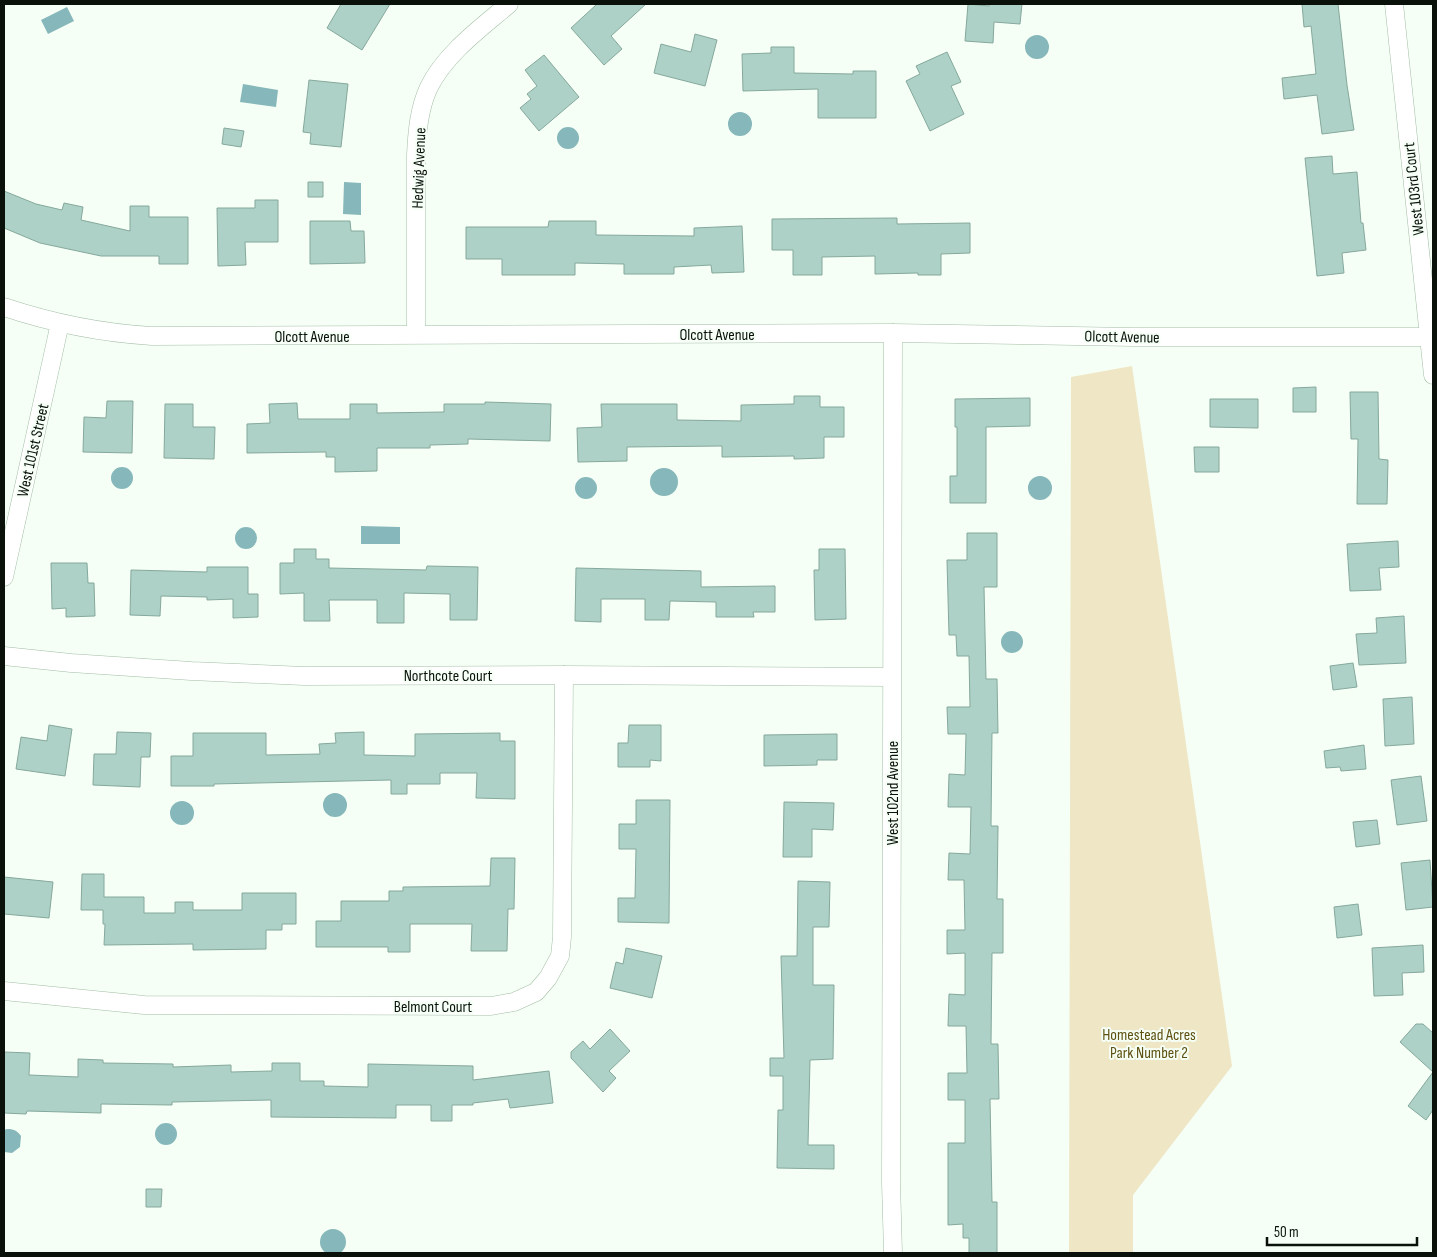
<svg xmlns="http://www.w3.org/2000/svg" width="1437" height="1257" font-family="'Sofia Sans Condensed',sans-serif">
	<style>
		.green { fill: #eee6c5 }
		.water { fill: #86b7ba }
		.building { fill: #add1c6; stroke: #85a89d }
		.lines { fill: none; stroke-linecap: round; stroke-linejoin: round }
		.minor-casing { stroke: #a4bda6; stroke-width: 19 }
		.minor { stroke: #fff; stroke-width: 18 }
		.labels { text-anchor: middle; stroke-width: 4; stroke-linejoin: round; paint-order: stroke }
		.street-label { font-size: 16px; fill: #09110a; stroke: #f5fff5 }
		.park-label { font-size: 16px; fill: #5e5010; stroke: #f5fff5 }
	</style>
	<rect width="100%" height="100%" fill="#f5fff5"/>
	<path class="green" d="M 1132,366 L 1232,1066 L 1133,1195 L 1133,1253 L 1069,1253 L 1071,377 Z"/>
	<path class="water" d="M 67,7 L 74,21 L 48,34 L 41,20 Z
		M1025 47a12 12 0 1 1 24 0a12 12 0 1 1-24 0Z
		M 243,84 L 278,90 L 276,107 L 240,102 Z
		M728 124a12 12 0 1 1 24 0a12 12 0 1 1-24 0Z
		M557 138a11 11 0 1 1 22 0a11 11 0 1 1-22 0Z
		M 344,182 L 361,183 L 361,215 L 343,214 Z
		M111 478a11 11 0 1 1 22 0a11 11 0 1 1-22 0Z
		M650 482a14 14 0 1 1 28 0a14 14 0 1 1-28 0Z
		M1028 488a12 12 0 1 1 24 0a12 12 0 1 1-24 0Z
		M575 488a11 11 0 1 1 22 0a11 11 0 1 1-22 0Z
		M 361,526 L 400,527 L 400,544 L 361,544 Z
		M235 538a11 11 0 1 1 22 0a11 11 0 1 1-22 0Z
		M1001 642a11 11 0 1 1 22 0a11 11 0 1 1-22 0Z
		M323 805a12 12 0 1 1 24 0a12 12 0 1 1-24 0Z
		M170 813a12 12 0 1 1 24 0a12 12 0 1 1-24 0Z
		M155 1134a11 11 0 1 1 22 0a11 11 0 1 1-22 0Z
		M 7,1129 C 13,1129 17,1130 21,1136 L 20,1147 L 12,1153 L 4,1152 L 4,1130 Z
		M320 1242a13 13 0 1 1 26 0a13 13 0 1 1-26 0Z"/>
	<path class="building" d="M 341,4 L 390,4 L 362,50 L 327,28 Z
		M 597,4 L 646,4 L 611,36 L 622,49 L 604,65 L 571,28 Z
		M 968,4 L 989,6 L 989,4 L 1022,4 L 1020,24 L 994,22 L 993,43 L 965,41 Z
		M 1302,4 L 1338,4 L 1347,85 L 1354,130 L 1322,134 L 1317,95 L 1284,99 L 1282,78 L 1316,74 L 1311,26 L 1304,27 Z
		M 695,34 L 717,40 L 705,86 L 654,73 L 661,44 L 691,52 Z
		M 771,47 L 794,47 L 794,73 L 853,74 L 853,71 L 876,71 L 876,118 L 818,118 L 818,89 L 743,91 L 742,54 L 771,53 Z
		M 947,52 L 961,82 L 951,86 L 964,114 L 930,131 L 906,81 L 920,74 L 916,66 Z
		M 544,55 L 579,97 L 539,131 L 520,108 L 531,99 L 527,94 L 537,86 L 525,70 Z
		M 309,80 L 348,84 L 341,147 L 310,144 L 311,133 L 303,132 Z
		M 224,128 L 244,131 L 241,147 L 222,144 Z
		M 1332,156 L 1333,174 L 1357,172 L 1361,223 L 1363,223 L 1366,250 L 1342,253 L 1344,273 L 1317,276 L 1305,158 Z
		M 308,182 L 323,182 L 323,197 L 308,197 Z
		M 4,191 L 36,204 L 62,210 L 64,203 L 83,207 L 81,220 L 130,231 L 130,206 L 149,206 L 149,217 L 188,217 L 188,264 L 159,264 L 159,256 L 101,256 L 40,243 L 4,228 Z
		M 255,200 L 278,200 L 278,242 L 245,242 L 246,265 L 218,266 L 217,208 L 255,208 Z
		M 897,218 L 897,224 L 970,223 L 970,253 L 941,254 L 941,275 L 918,275 L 918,273 L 875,274 L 875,256 L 822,257 L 822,275 L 793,275 L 793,250 L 772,250 L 772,219 Z
		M 310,221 L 350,221 L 351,231 L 364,231 L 365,263 L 310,264 Z
		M 549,221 L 596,221 L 596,235 L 694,236 L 694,228 L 742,226 L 744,272 L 712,273 L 711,265 L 674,267 L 674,274 L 624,274 L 624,264 L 575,263 L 575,275 L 502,275 L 502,259 L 466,259 L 466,227 L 548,227 Z
		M 1316,387 L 1316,412 L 1293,412 L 1293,388 Z
		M 1350,392 L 1378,392 L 1379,459 L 1388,460 L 1387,504 L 1357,504 L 1358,439 L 1351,439 Z
		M 794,396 L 820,396 L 820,407 L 844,407 L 844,437 L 824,437 L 824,458 L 794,459 L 794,456 L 722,457 L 722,446 L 627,447 L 627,461 L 578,462 L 577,428 L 602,427 L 601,404 L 677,404 L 677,420 L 741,421 L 741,405 L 794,404 Z
		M 1030,398 L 1030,426 L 986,427 L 986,503 L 950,503 L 950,476 L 957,476 L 957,427 L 955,427 L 955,399 Z
		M 1210,399 L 1258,399 L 1258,428 L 1210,427 Z
		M 107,401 L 133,401 L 132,453 L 83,452 L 84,417 L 106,418 Z
		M 485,402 L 551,404 L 550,441 L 468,439 L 468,444 L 430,445 L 430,448 L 377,448 L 377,471 L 335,472 L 335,457 L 326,457 L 326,452 L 247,453 L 247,424 L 270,423 L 269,404 L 297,403 L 298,419 L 350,419 L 350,404 L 377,404 L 377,413 L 444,412 L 444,404 L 485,404 Z
		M 165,404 L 193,404 L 193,427 L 215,427 L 214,459 L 164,458 Z
		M 1194,447 L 1219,447 L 1219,472 L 1195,472 Z
		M 967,533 L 997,533 L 997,587 L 984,587 L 986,679 L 997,679 L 998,733 L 992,733 L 991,826 L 998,826 L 997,899 L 1003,899 L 1003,953 L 992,953 L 991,1044 L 998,1044 L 999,1099 L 990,1099 L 992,1202 L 997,1202 L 997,1253 L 969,1253 L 969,1238 L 963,1238 L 963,1224 L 948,1225 L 948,1143 L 965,1143 L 965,1100 L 948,1100 L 948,1073 L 967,1073 L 966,1026 L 948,1026 L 949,994 L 965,995 L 965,953 L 947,954 L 947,930 L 965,930 L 964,880 L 948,880 L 949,853 L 970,854 L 971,807 L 948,807 L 949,774 L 965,775 L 966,734 L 948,734 L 947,707 L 970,707 L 969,656 L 957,656 L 956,635 L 949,635 L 947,560 L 967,560 Z
		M 1398,541 L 1399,567 L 1379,568 L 1381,590 L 1350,591 L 1347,544 Z
		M 294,549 L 316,549 L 316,559 L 329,559 L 329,568 L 426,570 L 427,566 L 478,567 L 477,620 L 450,620 L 450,594 L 404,593 L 404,623 L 377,623 L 377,600 L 329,600 L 330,621 L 304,621 L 304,593 L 280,594 L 280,563 L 294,563 Z
		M 819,549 L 845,549 L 846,619 L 815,620 L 814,570 L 819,570 Z
		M 51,563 L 87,563 L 88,583 L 94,583 L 95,616 L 66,617 L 66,608 L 52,609 Z
		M 207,567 L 248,567 L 248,594 L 258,594 L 258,617 L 233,618 L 233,599 L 207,600 L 207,597 L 161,596 L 160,616 L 130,615 L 131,570 L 207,572 Z
		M 576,568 L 701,571 L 701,587 L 775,586 L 775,612 L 753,612 L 754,617 L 716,617 L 716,602 L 670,601 L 669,620 L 645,620 L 645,599 L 601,599 L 601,622 L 575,621 Z
		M 1404,616 L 1406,663 L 1359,665 L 1356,634 L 1377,633 L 1376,618 Z
		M 1353,663 L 1357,687 L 1333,690 L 1330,666 Z
		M 1412,697 L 1414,744 L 1385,746 L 1383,699 Z
		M 49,725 L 72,729 L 65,776 L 16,769 L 21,737 L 47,741 Z
		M 629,725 L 661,725 L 661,761 L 650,760 L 650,767 L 618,767 L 618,743 L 628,743 Z
		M 117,732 L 151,733 L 150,757 L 141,757 L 140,787 L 93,785 L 94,754 L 116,754 Z
		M 364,732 L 364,755 L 415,756 L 415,734 L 500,733 L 500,741 L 515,741 L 515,799 L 476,798 L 477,773 L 440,773 L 440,784 L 407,784 L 407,794 L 391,794 L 391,780 L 214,784 L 214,786 L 171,786 L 171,756 L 193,756 L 193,733 L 266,733 L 266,755 L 320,754 L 319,744 L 336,743 L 335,733 Z
		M 837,734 L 837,760 L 817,760 L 817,765 L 764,766 L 764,735 Z
		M 1364,745 L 1366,769 L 1341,771 L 1340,767 L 1326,768 L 1324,751 Z
		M 1421,776 L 1427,821 L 1397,825 L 1391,780 Z
		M 636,800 L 670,800 L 669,923 L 618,922 L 618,898 L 635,898 L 636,849 L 619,849 L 619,824 L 636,824 Z
		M 784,802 L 834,803 L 833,830 L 812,829 L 812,857 L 783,857 Z
		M 1377,820 L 1380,844 L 1356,847 L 1353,822 Z
		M 491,858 L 515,858 L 514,909 L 508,909 L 507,951 L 471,951 L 472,924 L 410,924 L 410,952 L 388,952 L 388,947 L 316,947 L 316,921 L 341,921 L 341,901 L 389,901 L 389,891 L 403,891 L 403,887 L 490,886 Z
		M 1430,860 L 1433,907 L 1406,910 L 1401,863 Z
		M 82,874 L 104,874 L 104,897 L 144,897 L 144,913 L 175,913 L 175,902 L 193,902 L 193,910 L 242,910 L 242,893 L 296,893 L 296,924 L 282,924 L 282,930 L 266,930 L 266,949 L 193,950 L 193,944 L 104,945 L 105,924 L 103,924 L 103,910 L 81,910 Z
		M 4,877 L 53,882 L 49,918 L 4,914 Z
		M 798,881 L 830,882 L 829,927 L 813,927 L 813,985 L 834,985 L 833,1059 L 810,1060 L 808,1145 L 834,1145 L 834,1169 L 777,1168 L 778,1110 L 783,1110 L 783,1076 L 770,1076 L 770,1058 L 784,1058 L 781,956 L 797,956 Z
		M 1358,904 L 1362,935 L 1337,938 L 1334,907 Z
		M 1423,945 L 1424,972 L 1402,973 L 1403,995 L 1374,996 L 1372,948 Z
		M 626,948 L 662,956 L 652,998 L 610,988 L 616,962 L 623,964 Z
		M 1416,1024 L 1423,1024 L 1433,1033 L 1433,1110 L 1426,1120 L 1408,1106 L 1433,1072 L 1400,1042 Z
		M 610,1029 L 630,1051 L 609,1071 L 616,1078 L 603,1092 L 571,1058 L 571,1052 L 583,1041 L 590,1049 Z
		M 4,1052 L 30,1053 L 29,1075 L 78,1077 L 78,1059 L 103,1060 L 103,1063 L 173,1064 L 173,1067 L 231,1065 L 231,1072 L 272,1071 L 272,1063 L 300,1063 L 300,1081 L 324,1081 L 324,1086 L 368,1087 L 368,1064 L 473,1066 L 473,1080 L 549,1071 L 553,1103 L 510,1108 L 508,1099 L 473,1103 L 473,1105 L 452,1105 L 452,1121 L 431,1121 L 431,1105 L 396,1105 L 396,1118 L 271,1117 L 271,1100 L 172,1102 L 172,1105 L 101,1104 L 101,1113 L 27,1111 L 26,1114 L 4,1113 Z
		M 146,1189 L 162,1189 L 161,1207 L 146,1207 Z"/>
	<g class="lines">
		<defs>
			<path id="minor" d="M 1394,4 L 1433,375
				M 4,307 C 52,323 102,333 152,336 L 893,333 L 1134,337 L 1433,337
				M 893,333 L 891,1182 L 893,1253
				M 416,335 L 416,155 C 417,133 419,108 429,87 C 446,53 481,28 509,4
				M 4,577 L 60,323
				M 4,656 L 71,663 L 191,671 L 304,676 L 564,675 L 892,677
				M 4,991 L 144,1005 L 491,1006 L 514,1002 L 536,992 L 548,978 L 560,956 L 562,937 L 564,675"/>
		</defs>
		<use href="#minor" class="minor-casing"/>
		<use href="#minor" class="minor"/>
	</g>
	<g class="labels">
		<g class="street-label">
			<text transform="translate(418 168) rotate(-88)" y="6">Hedwig Avenue</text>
			<text transform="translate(1413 189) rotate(-96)" y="6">West 103rd Court</text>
			<text x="717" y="340">Olcott Avenue</text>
			<text x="312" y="342">Olcott Avenue</text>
			<text transform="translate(1122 336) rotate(1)" y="6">Olcott Avenue</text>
			<text transform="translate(32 450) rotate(-77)" y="6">West 101st Street</text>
			<text x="448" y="681">Northcote Court</text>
			<text transform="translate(892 793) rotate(-90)" y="6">West 102nd Avenue</text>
			<text x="433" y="1012">Belmont Court</text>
		</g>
		<g class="park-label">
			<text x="1149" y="1040">Homestead Acres<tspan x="1149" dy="18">Park Number 2</tspan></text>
		</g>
	</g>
	<rect width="1437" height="1257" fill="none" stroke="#09110a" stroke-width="10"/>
	<path d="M1267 1237v8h150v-8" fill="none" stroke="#09110a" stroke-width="2.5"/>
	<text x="1274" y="1237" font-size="15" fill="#09110a" stroke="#f5fff5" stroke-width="4" paint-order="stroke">50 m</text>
</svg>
